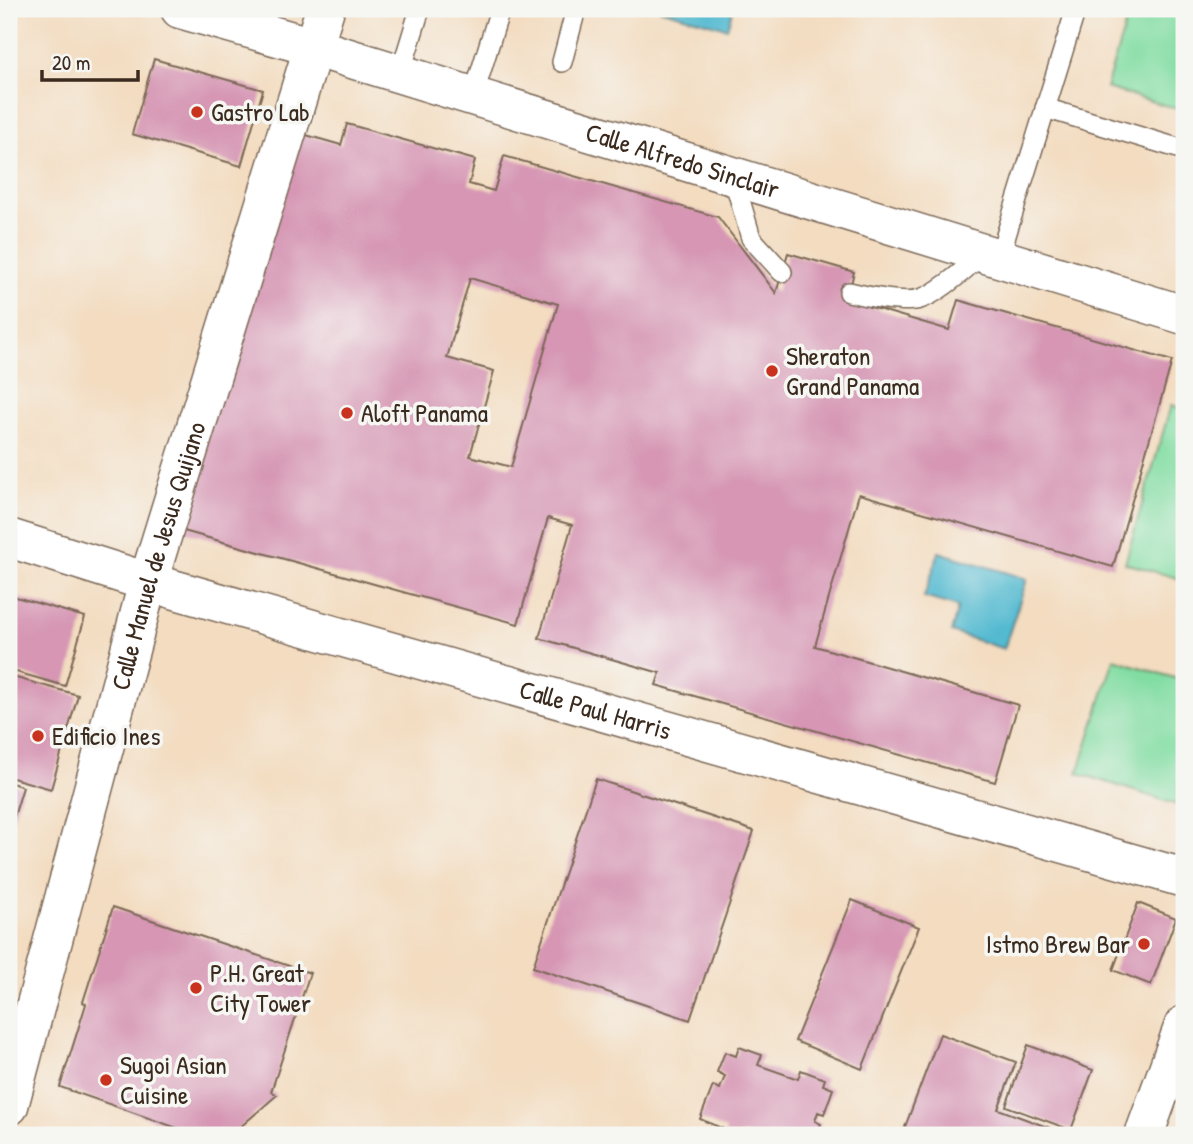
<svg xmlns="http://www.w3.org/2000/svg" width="1193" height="1144" font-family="'Patrick Hand',sans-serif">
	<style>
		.green { fill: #82dda3; stroke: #5e8460; stroke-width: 2 }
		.water { fill: #52bad0; stroke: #467277; stroke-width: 2 }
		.building { fill: #d696b4; fill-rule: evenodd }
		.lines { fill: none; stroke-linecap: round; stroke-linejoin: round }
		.lane-casing { stroke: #7b6857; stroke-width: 22 }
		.street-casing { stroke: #7b6857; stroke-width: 41 }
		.primary-casing { stroke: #7b6857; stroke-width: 41 }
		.lane { stroke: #fff; stroke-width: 19 }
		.street { stroke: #fff; stroke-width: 38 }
		.primary { stroke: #fff; stroke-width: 38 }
		.poi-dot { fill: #c8321e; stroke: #f6f6f2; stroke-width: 2.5 }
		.labels { text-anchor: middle; stroke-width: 7; stroke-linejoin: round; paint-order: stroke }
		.poi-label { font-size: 26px; fill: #3b2a1e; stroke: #f6f6f2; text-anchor: start }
		.street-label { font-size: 26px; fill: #3b2a1e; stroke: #f6f6f2 }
	</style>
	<rect width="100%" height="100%" fill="#f6f6f2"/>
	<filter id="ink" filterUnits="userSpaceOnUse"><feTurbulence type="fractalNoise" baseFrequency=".0143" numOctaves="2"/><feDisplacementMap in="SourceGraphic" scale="14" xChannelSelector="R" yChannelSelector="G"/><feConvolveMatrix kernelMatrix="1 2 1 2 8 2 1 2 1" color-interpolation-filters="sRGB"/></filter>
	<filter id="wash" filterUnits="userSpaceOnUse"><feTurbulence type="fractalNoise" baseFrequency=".00686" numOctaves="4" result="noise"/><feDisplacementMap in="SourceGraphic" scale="28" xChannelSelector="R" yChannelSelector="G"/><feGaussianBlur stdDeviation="1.57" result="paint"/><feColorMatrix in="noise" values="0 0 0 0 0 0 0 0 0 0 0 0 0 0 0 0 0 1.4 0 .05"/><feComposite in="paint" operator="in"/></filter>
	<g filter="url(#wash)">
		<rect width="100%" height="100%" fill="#f3dcc0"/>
		<path class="green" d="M 1130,9 L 1184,9 L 1184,111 L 1106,88 Z
			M 1171,405 L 1184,409 L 1184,580 L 1125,563 Z
			M 1114,659 L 1184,681 L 1184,807 L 1078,773 Z"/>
		<path class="water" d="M 659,9 L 733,9 L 727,28 Z
			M 939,552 L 1027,579 L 1004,649 L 951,632 L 958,607 L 924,597 Z"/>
		<g id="blocks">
			<path class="building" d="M 154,59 L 263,90 L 241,166 L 132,134 Z
				M 347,124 L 475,160 L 469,184 L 494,191 L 504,156 L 718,217 L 776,293 L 788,253 L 854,272 L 847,300 L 949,330 L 958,300 L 1172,361 L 1113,567 L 859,494 L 815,646 L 1018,705 L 995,782 L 656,685 L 660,673 L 539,638 L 572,525 L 548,518 L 518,624 L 180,530 L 292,131 L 341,145 ZM 470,278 L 558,304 L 511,467 L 470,456 L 494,371 L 447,358 Z
				M 9,595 L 85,617 L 65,686 L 9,670 Z
				M 9,676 L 78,695 L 51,789 L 9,777 Z
				M 596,779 L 754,831 L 690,1020 L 533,967 Z
				M 9,782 L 23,787 L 9,833 Z
				M 852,900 L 919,927 L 862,1069 L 795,1041 Z
				M 1138,903 L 1176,918 L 1151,985 L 1113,970 Z
				M 113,907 L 310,973 L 271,1092 L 277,1095 L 231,1135 L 197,1135 L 60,1087 L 86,1004 L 83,1002 Z
				M 940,1034 L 1016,1062 L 998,1109 L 1069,1135 L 902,1135 Z
				M 1028,1045 L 1093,1070 L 1071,1130 L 1006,1106 Z
				M 739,1047 L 762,1055 L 758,1065 L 798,1079 L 801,1070 L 825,1079 L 823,1085 L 833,1089 L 824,1114 L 818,1112 L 815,1121 L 821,1124 L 817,1135 L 724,1135 L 726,1130 L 700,1119 L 713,1086 L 720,1089 L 725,1076 L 717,1072 L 725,1052 L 736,1056 Z"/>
		</g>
	</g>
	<g filter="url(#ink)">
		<use href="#blocks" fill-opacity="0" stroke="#7b6857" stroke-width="2"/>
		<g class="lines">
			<defs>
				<path id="lane" d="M 562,62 L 576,9
					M 400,74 L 420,9
					M 473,97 L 500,9
					M 1045,108 L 1184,150
					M 733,176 L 751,238 L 782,272
					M 999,258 L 1076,9
					M 849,292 C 865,296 904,304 920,299 C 939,293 968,267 983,253"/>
				<g id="street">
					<path id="s1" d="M 180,9 L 313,47 L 1184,315"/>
					<path id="s2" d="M 9,538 L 148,582 L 1184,878"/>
					<path id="s3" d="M 9,1106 L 148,582 L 325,9"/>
				</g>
				<path id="primary" d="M 1144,1135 L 1184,1025"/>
			</defs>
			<use href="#lane" class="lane-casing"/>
			<use href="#street" class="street-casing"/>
			<use href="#primary" class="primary-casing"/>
			<use href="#lane" class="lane"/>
			<use href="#street" class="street"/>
			<use href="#primary" class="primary"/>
		</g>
	</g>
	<g class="poi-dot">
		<circle cx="197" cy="112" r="7"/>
		<circle cx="772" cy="371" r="7"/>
		<circle cx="347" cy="413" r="7"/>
		<circle cx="38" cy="736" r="7"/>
		<circle cx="1144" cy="944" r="7"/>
		<circle cx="196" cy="988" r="7"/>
		<circle cx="106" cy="1080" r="7"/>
	</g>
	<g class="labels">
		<g class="poi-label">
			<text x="211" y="121">Gastro Lab</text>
			<text x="786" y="365">Sheraton<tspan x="786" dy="30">Grand Panama</tspan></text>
			<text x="361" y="422">Aloft Panama</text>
			<text x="52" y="745">Edificio Ines</text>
			<text x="1130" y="953" text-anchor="end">Istmo Brew Bar</text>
			<text x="210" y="982">P.H. Great<tspan x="210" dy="30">City Tower</tspan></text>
			<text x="120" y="1074">Sugoi Asian<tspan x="120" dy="30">Cuisine</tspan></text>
		</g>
		<g class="street-label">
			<text dy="9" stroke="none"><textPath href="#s1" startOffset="525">Calle Alfredo Sinclair</textPath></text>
			<text dy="9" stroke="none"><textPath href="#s3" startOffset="570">Calle Manuel de Jesus Quijano</textPath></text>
			<text dy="9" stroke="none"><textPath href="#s2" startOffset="611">Calle Paul Harris</textPath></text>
		</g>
	</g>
	<rect width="1193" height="1144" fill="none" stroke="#f6f6f2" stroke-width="35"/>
	<path d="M42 70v10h96v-10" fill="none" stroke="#3b2a1e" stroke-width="3.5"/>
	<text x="52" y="70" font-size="21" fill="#3b2a1e" stroke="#f6f6f2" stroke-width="5" paint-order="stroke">20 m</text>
</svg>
